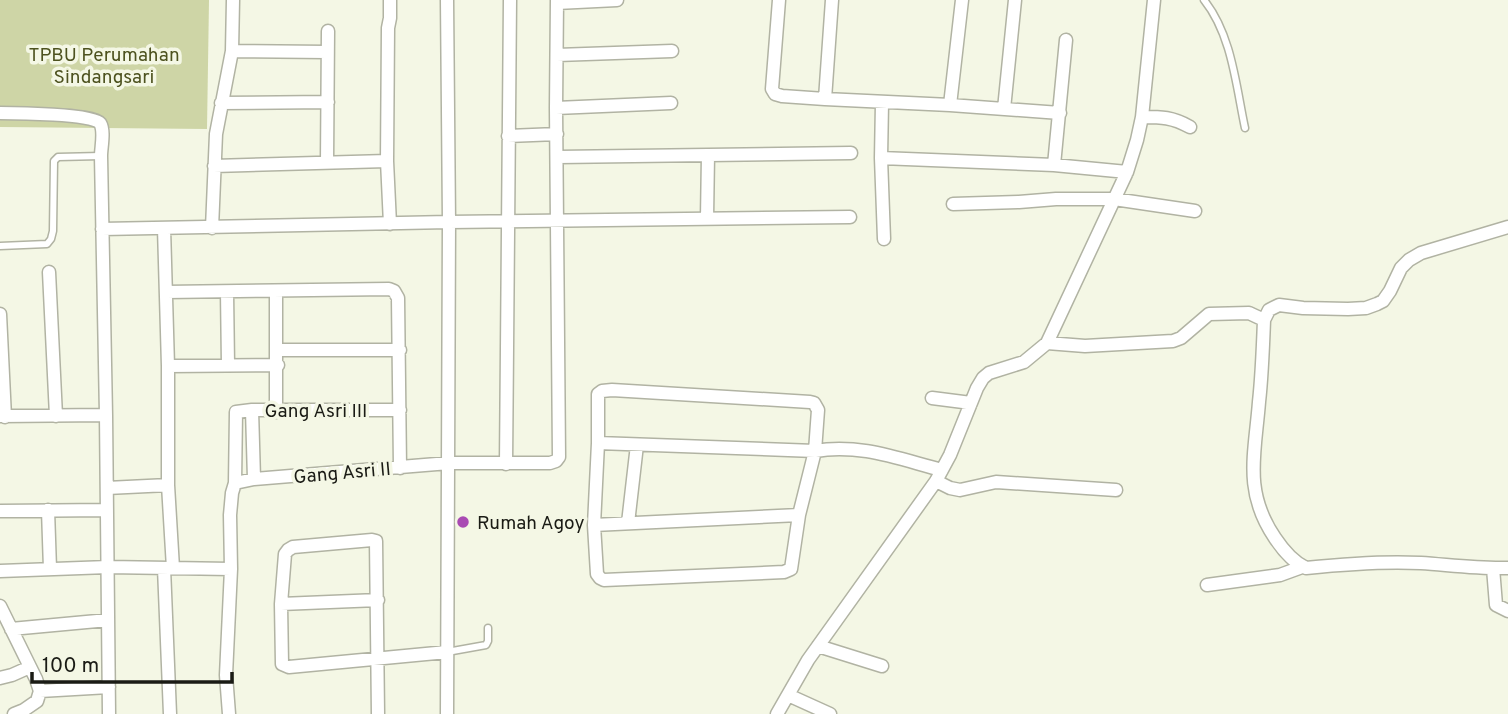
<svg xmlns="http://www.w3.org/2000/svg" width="1508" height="714" font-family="Overpass,sans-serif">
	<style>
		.green { fill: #ced5a6 }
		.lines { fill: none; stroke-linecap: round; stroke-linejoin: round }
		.service-casing { stroke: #b1b3a3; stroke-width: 9 }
		.minor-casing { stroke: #b1b3a3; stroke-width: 15 }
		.service { stroke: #fff; stroke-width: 6 }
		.minor { stroke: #fff; stroke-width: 12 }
		.poi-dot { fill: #a94ab3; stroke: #f4f7e5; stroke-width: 2.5 }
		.labels { text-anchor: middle; stroke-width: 7; stroke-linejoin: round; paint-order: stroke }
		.park-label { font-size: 19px; fill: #4d521f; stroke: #f4f7e5 }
		.street-label { font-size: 19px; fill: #1a1b15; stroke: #f4f7e5 }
		.poi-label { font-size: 19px; fill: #1a1b15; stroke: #f4f7e5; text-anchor: start }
	</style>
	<rect width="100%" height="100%" fill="#f4f7e5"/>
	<path class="green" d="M 0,0 L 209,0 L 207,129 L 0,127 Z"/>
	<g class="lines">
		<defs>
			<path id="service" d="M 1204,0 C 1232,35 1236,86 1245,128
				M 0,246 L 47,244 L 51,239 L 53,231 L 54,161 L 58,157 L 101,156
				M 447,652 L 486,645 L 488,641 L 488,628"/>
			<path id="minor" d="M 779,0 L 772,89 L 775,94 L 782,96 L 825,99 L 950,105 L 1060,113
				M 557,3 L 617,0
				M 232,51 L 327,52
				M 557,55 L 672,51
				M 825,99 L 832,0
				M 221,103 L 328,102
				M 882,103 L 881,158 L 884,239
				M 950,105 L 962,0
				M 556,108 L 557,0
				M 1004,109 L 1015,0
				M 0,113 C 15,113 94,114 100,123 C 105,131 101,147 101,156 L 106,415 L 109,714
				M 1142,117 C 1162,117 1172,117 1190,127
				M 508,136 L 557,134
				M 558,157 L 851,153
				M 881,158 L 1054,165 L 1127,172
				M 327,162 L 328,31
				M 1054,165 L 1066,40
				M 214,166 L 387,161
				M 953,204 L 1019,202 L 1056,199 L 1114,199 L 1195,211
				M 707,218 L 708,155
				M 390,224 L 387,161 L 388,28 L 390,18 L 390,0
				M 164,228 L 168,366 L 168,485 L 173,568
				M 212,228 L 216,134 L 232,51 L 233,0
				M 102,229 L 449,222 L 850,217
				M 49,272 L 56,416
				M 166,292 L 389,289 L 394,291 L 398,298 L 400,468
				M 227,292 L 228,365
				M 0,314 L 5,417
				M 1264,320 L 1269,310 L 1279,305 L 1303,308 L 1348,309 L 1366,308 L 1377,304 L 1383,301 L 1390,291 L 1401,268 L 1409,260 L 1421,253 L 1508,227
				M 1047,343 L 1085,346 L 1173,341 L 1181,338 L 1209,314 L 1249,313 L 1264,320 C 1263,347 1262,375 1259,402 C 1255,454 1243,491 1275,538 C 1283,550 1293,562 1306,568 C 1344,564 1383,561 1421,563 C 1450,565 1479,569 1508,568
				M 277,350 L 400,350
				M 168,366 L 278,365
				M 612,390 L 810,402 L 814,403 L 818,410 L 815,451 L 799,515 L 791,569 L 784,572 L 604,580 L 600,578 L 597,574 L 594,525 L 598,443 L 598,394 L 602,391 Z
				M 932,398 L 971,403
				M 252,410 L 254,479
				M 276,412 L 276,291
				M 0,416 L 106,415
				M 598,443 L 815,451 C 859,443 899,459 942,470
				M 506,464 L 510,0
				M 936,481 L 950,488 L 960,490 L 996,482 L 1116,490
				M 235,483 L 254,479 L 449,463 L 550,463 L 556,461 L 559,457 L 556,108 L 671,103
				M 107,488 L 168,485
				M 48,510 L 50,569
				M 0,511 L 107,510
				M 628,523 L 637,445
				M 594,525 L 799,515
				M 164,568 L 170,714
				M 1493,568 L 1496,605 L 1508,611
				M 0,571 L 108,567 L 231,569
				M 1207,585 L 1280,575 L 1302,567
				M 281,604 L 378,600
				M 0,606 L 36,679 L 40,691 L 37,701 L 24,710 L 14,714
				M 11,629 L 108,620
				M 818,646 L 882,666
				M 0,678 L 12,675 L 30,667
				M 40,691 L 109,687
				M 788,695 L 830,714
				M 229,714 L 226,675 L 231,569 L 230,515 L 232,493 L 235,483 L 236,412 L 252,410 L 400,410
				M 378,714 L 376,541 L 372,540 L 293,547 L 288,550 L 285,554 L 281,604 L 282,664 L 289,667 L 447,652
				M 447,714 L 449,222 L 447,0
				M 777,714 L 808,660 L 936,481 L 950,455 L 977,388 L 983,378 L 989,373 L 1024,362 L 1047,343 L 1127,172 L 1137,140 L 1142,117 L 1154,0"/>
		</defs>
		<use href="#service" class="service-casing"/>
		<use href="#minor" class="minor-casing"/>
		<use href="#service" class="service"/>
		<use href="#minor" class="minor"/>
	</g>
	<circle class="poi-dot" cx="463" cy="522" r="7"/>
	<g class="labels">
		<g class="park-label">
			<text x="104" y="61">TPBU Perumahan<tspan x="104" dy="22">Sindangsari</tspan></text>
		</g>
		<g class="street-label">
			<text x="316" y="417">Gang Asri III</text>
			<text transform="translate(342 472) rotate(-5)" y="7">Gang Asri II</text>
		</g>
		<g class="poi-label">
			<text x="477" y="529">Rumah Agoy</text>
		</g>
	</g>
	<path d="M32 672v10h200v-10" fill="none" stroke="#1a1b15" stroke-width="3.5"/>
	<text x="42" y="672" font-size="21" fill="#1a1b15" stroke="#f4f7e5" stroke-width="5" paint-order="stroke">100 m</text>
</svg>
